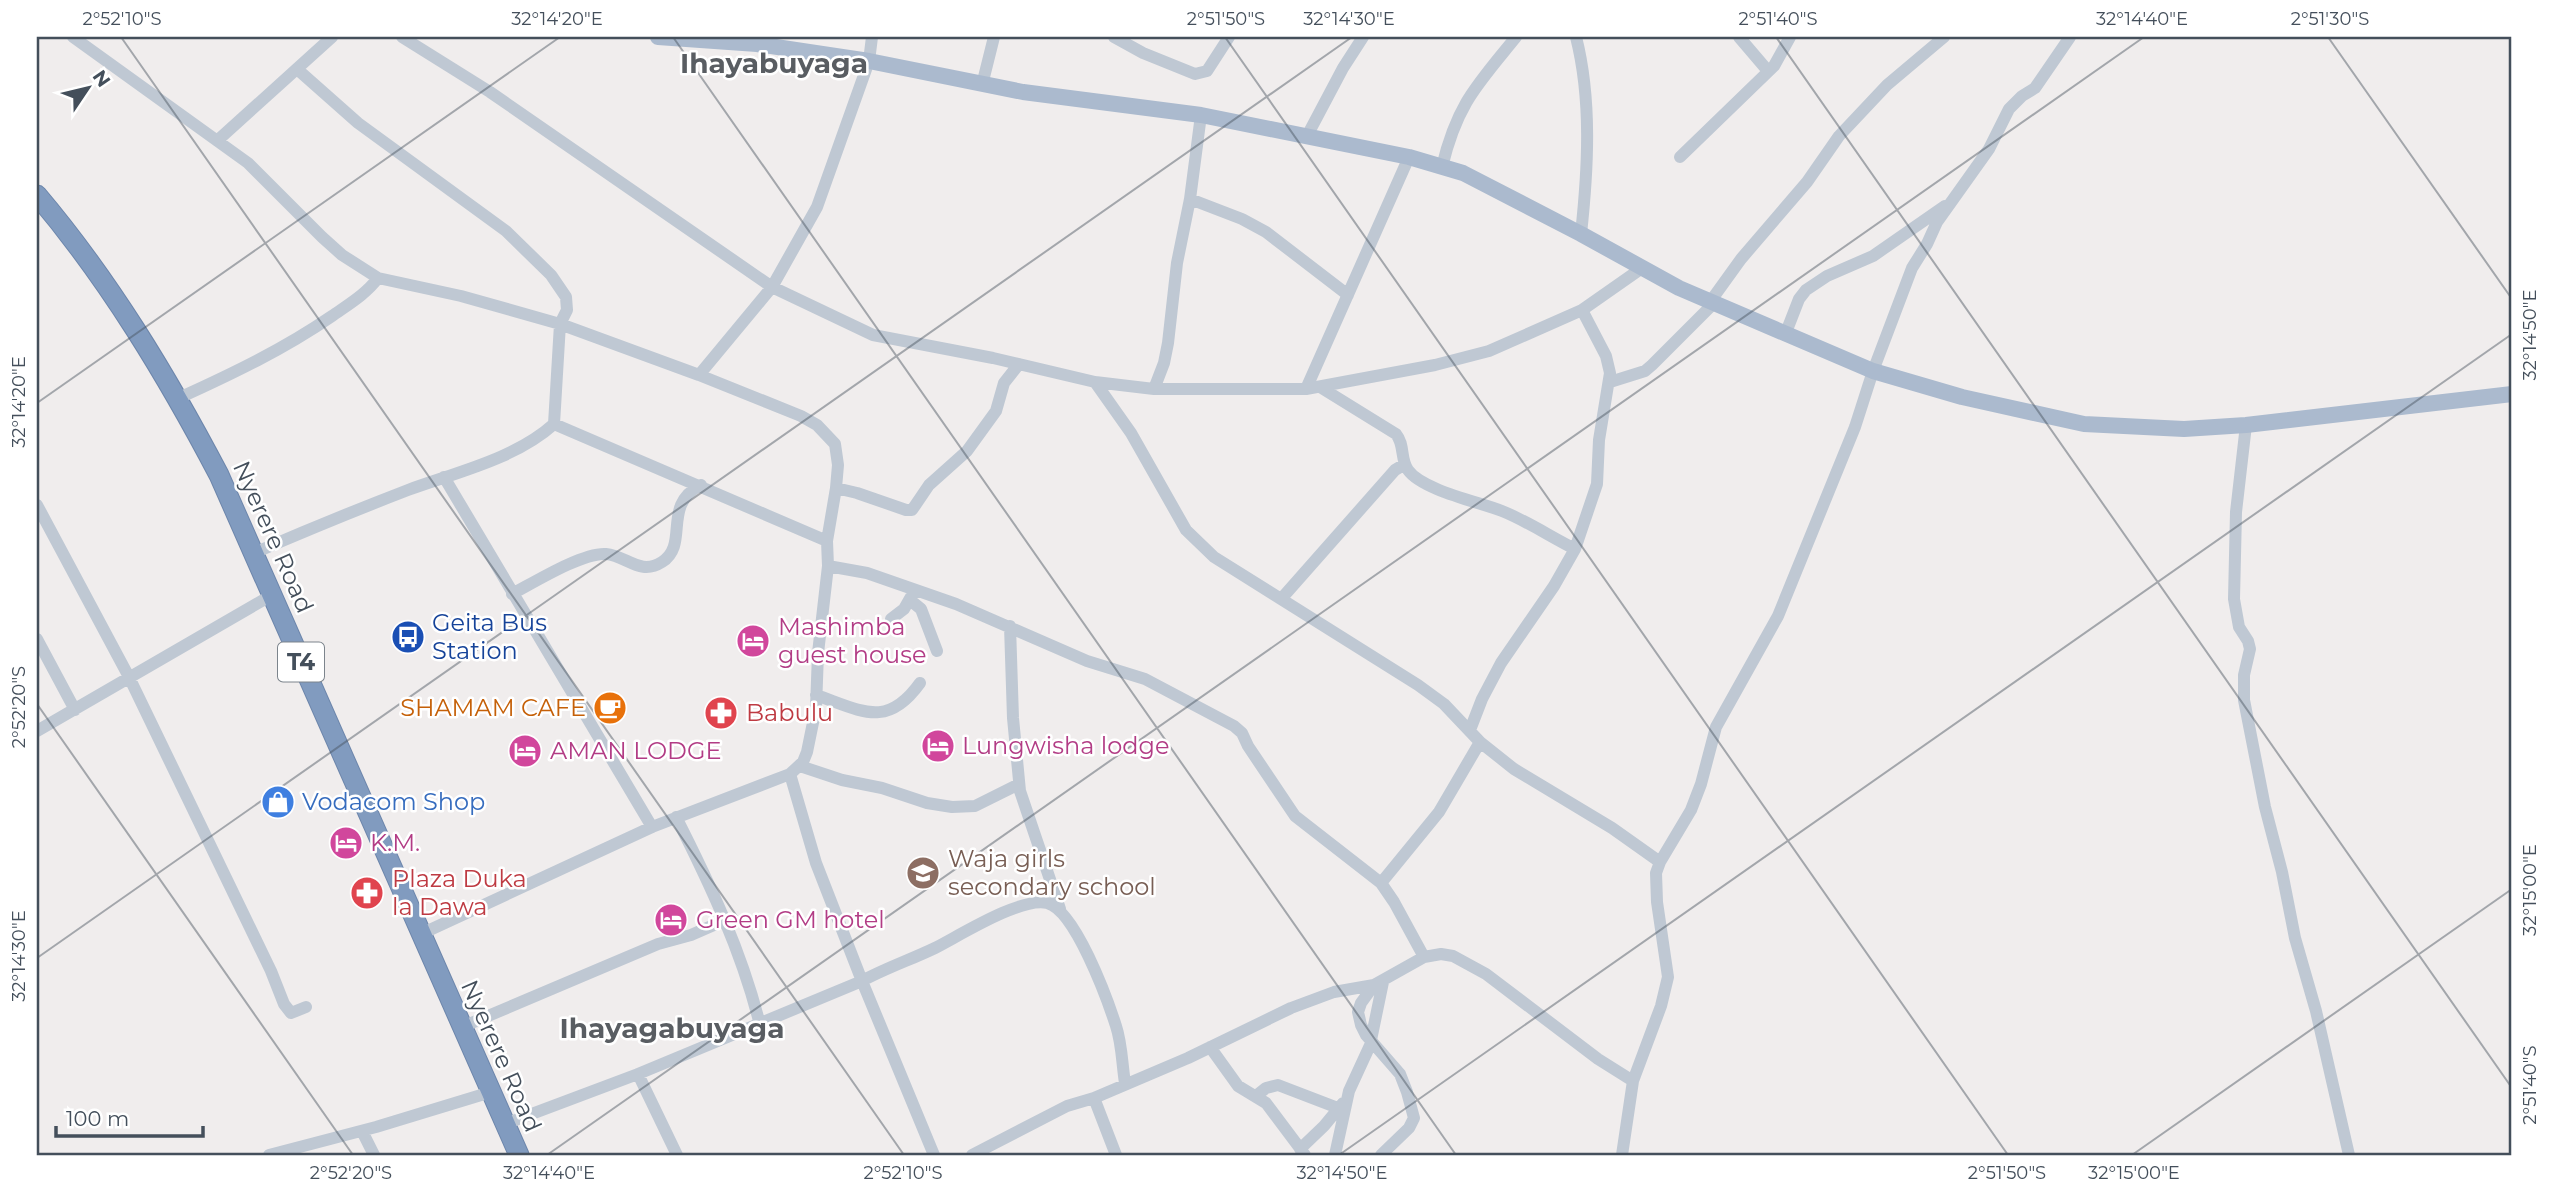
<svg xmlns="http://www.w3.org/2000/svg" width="2549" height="1192" font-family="Montserrat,sans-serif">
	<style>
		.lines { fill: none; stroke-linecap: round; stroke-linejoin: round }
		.highway-casing { stroke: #6d86ab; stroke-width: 21 }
		.minor { stroke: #bfc8d3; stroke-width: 12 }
		.major { stroke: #abbace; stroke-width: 16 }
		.highway { stroke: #819bbf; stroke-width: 19 }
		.ticks { fill: none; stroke: #444f5b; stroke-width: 2; stroke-opacity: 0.45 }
		.labels { text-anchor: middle; stroke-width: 5; stroke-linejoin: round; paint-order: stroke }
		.shield { fill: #fff; stroke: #7c848c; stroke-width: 2 }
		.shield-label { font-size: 23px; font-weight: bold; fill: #444f5b }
		.street-label { font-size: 24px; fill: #444f5b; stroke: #fff }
		.transit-label { font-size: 24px; fill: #164399; stroke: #fff; text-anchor: start }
		.hotel-label { font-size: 24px; fill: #b23c85; stroke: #fff; text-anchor: start }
		.food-label { font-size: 24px; fill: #c56008; stroke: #fff; text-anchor: end }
		.health-label { font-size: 24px; fill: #be3a42; stroke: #fff; text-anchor: start }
		.shop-label { font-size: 24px; fill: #366cbe; stroke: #fff; text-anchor: start }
		.education-label { font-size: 24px; fill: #785e54; stroke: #fff; text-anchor: start }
		.quarter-label { font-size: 28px; font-weight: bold; fill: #595d62; stroke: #fff }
		.neatline { fill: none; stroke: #444f5b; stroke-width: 2.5 }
		.ticks-label { font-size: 18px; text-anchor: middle; fill: #444f5b }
	</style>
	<rect width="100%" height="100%" fill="#f0eded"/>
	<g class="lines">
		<defs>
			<path id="highway" d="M 37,195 C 109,280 167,376 219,475 L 519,1155"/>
		</defs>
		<use href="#highway" class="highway-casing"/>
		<path class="minor" d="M 73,37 L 248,163 L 322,237 L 342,255 L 378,278 L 461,296 L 560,324 L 699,375 L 801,416 L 817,425 L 835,444 L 838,465 L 836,488 L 857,493 L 906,510 L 912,510 L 929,485 L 967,451 L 996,411 L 1004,383 L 1019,364
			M 402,37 L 490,92 L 772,287 L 873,335 L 993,358 L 1095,382 L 1154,389 L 1306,389 L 1435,365 L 1489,351 L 1582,310 L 1642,268
			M 1114,37 L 1143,53 L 1195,74 L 1207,71 L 1229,37
			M 1576,37 C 1592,100 1588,169 1581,234
			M 1739,37 L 1768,71
			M 982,85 L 994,37
			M 1307,136 L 1343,68 L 1363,37
			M 218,140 L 332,37
			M 1680,157 L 1774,66 L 1790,37
			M 1442,167 C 1457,104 1477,85 1516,37
			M 1190,199 L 1242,219 L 1266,232 L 1348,295
			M 1710,302 L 1741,259 L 1807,182 L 1839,136 L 1887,85 L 1944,37
			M 1785,335 L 1799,299 L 1806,290 L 1827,276 L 1873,256 L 1945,206
			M 699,375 L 772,287 L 817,207 L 869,61 L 872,37
			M 1095,382 L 1131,433 L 1186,530 L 1214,557 L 1418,685 L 1444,704 L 1480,742 L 1514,769 L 1612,828 L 1660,862
			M 1610,382 L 1645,371 L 1652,365 L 1713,304
			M 1320,387 L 1396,434 C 1405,445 1400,459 1408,470 C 1422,490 1479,502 1502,511 C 1527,521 1551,537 1575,549
			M 1154,389 L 1164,363 L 1168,343 L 1177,263 L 1190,199 L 1201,115
			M 1306,389 L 1409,157
			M 179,398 C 232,374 284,349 332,316 C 349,304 366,294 378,278
			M 554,424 L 827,541
			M 2246,425 L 2236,512 L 2234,599 L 2239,627 L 2248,641 L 2250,649 L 2244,675 L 2244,700 L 2265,807 L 2282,872 L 2295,938 L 2316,1011 L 2349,1155
			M 444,477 L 652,827
			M 37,505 L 129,677 L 271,971 L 284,1004 L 291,1013 L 306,1007
			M 254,553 C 305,531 356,510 408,490 C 457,472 515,459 554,424 L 560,324 L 567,310 L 566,297 L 551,275 L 506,231 L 358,123 L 297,69
			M 828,566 L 867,573 L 956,604 L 1087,661 L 1145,679 L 1234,726 L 1242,733 L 1248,746 L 1295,816 L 1381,883 L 1394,902 L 1424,957
			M 512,594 C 533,583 583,552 606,554 C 627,556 640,576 662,562 C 690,544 661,505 701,485
			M 1282,598 L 1395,470 L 1405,464
			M 910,600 L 921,609 L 937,651
			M 891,619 L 904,609 L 912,595
			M 1010,626 L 1013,718 L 1020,791 L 1060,909
			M 37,639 L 75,710
			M 816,695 C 862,711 887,729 920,683
			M 1470,730 L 1482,699 L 1501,663 L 1554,586 L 1575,549 L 1597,484 L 1599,440 L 1610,373 L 1606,356 L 1582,310
			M 37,731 L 272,595
			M 800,766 L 842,780 L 882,788 L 927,803 L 952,807 L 975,806 L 1019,784
			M 676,817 C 710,884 742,952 760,1025
			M 1381,883 L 1439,812 L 1480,742
			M 421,934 L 652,827 L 790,774 L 803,762 L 807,752 L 816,708 L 818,653 L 828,566 L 827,541 L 836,488
			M 1374,985 L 1361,1003 L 1358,1012 L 1361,1025 L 1366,1035 L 1400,1074 L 1407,1092 L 1414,1118 L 1409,1128 L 1381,1155
			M 462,1027 L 658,944 L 691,935 L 723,921
			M 1371,1040 L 1383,982
			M 1210,1047 L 1238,1086 L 1266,1103 L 1305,1155
			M 638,1074 L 677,1155
			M 1256,1096 L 1266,1088 L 1278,1085 L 1338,1108
			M 1094,1098 L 1116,1155
			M 505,1124 L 638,1074 L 862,981 L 816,863 L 790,774
			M 362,1131 L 374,1155
			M 1300,1149 L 1324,1126 L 1343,1103
			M 269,1155 L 376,1127 L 491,1092
			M 934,1155 L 862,981 C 886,968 910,960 935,948 C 959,936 1020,897 1047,903 C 1075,910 1107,998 1116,1026 C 1122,1044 1122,1064 1125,1083
			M 972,1155 L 1067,1106 L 1094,1098 L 1188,1058 L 1291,1008 L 1334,992 L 1374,985 L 1424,957 L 1441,954 L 1453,956 L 1486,974 L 1598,1059 L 1633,1081
			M 1335,1155 L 1349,1091 L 1372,1041
			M 1622,1155 L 1633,1081 L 1661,1006 L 1668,977 L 1657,902 L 1656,873 L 1660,862 L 1691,810 L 1701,784 L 1716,727 L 1778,616 L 1855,427 L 1873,371 L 1912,268 L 1927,244 L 1937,222 L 1989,149 L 2009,109 L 2022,96 L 2035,88 L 2070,37"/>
		<path class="major" d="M 658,37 L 757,44 L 869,61 L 1023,92 L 1201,115 L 1409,157 L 1463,173 L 1581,234 L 1679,288 L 1873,371 L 1962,397 L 2084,424 L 2184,429 L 2246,425 L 2512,394"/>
		<use href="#highway" class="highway"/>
	</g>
	<path class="ticks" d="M 121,37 L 904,1155M 673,37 L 1456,1155M 1225,37 L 2008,1155M 1776,37 L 2512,1088M 2328,37 L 2512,299M 37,403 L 560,37M 37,704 L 353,1155M 37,958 L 1352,37M 547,1155 L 2144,37M 1339,1155 L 2512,334M 2132,1155 L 2512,889"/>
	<defs>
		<symbol id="bus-disc" viewBox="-11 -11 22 22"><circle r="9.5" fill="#1a4fb4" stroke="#fff"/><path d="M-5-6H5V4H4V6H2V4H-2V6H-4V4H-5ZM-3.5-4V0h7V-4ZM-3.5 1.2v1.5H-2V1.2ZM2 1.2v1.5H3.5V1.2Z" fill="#fff"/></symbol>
		<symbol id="hotel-disc" viewBox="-11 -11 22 22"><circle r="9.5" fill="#d1479c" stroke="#fff"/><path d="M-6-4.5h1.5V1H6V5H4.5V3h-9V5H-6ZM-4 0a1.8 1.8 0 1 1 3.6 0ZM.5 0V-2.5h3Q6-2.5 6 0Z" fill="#fff"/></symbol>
		<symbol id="cafe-disc" viewBox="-11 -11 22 22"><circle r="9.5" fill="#e8710a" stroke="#fff"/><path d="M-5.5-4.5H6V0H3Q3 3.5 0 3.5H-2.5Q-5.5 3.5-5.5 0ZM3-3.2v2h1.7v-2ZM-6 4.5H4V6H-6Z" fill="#fff"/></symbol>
		<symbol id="pharmacy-disc" viewBox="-11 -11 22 22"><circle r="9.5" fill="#e0444e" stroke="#fff"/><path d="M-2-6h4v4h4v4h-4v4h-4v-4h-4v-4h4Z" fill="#fff"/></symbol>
		<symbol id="shop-disc" viewBox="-11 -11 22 22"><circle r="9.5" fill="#3f7fe0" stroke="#fff"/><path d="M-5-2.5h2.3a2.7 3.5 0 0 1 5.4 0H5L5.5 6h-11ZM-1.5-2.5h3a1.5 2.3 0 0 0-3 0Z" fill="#fff"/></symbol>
		<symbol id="school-disc" viewBox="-11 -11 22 22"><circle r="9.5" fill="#8d6e63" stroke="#fff"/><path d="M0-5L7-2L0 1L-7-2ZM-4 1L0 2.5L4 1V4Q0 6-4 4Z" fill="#fff"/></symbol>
	</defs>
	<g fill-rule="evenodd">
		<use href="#bus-disc" x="389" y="618" width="38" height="38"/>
		<use href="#hotel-disc" x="734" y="622" width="38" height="38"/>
		<use href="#cafe-disc" x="591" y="689" width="38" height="38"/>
		<use href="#pharmacy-disc" x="702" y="694" width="38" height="38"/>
		<use href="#hotel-disc" x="919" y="727" width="38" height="38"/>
		<use href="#hotel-disc" x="506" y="732" width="38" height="38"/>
		<use href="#shop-disc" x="259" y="783" width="38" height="38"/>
		<use href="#hotel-disc" x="327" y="824" width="38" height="38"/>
		<use href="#school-disc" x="904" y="854" width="38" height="38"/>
		<use href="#pharmacy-disc" x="348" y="874" width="38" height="38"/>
		<use href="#hotel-disc" x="652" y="901" width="38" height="38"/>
	</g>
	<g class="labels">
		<rect class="shield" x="278" y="642.5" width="46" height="39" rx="5"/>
		<g class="shield-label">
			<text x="301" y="670">T4</text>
		</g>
		<g class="street-label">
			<text transform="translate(273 537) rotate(66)" y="8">Nyerere Road</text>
			<text transform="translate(501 1056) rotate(66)" y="8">Nyerere Road</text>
		</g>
		<g class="transit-label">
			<text x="432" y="631">Geita Bus<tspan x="432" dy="28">Station</tspan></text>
		</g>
		<g class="hotel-label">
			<text x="778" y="635">Mashimba<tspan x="778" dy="28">guest house</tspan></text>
			<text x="962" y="754">Lungwisha lodge</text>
			<text x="550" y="759">AMAN LODGE</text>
			<text x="370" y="851">K.M.</text>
			<text x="696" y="928">Green GM hotel</text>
		</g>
		<g class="food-label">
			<text x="586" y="716">SHAMAM CAFE</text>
		</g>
		<g class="health-label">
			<text x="746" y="721">Babulu</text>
			<text x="392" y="887">Plaza Duka<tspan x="392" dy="28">la Dawa</tspan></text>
		</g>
		<g class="shop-label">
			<text x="302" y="810">Vodacom Shop</text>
		</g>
		<g class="education-label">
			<text x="948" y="867">Waja girls<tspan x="948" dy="28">secondary school</tspan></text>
		</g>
		<g class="quarter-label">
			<text x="774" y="73">Ihayabuyaga</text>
			<text x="672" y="1038">Ihayagabuyaga</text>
		</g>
	</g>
	<rect width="2549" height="1192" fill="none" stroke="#ffffff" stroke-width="77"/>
	<g transform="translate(88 88) rotate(55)" stroke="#ffffff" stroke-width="5" paint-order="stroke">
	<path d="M0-5L12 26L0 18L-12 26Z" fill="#444f5b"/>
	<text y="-10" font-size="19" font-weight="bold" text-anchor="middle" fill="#444f5b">N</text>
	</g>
	<path d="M56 1126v10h147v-10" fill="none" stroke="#444f5b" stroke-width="3.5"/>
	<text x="66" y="1126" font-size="21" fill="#444f5b" stroke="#ffffff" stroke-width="5" paint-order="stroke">100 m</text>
	<rect x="38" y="38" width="2472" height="1116" class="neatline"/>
	<g class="ticks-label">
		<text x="122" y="25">2°52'10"S</text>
		<text x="557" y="25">32°14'20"E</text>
		<text x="1226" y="25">2°51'50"S</text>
		<text x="1349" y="25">32°14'30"E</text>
		<text x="1778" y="25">2°51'40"S</text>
		<text x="2142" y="25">32°14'40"E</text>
		<text x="2330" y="25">2°51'30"S</text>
		<text transform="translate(2530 335) rotate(-90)" y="6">32°14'50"E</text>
		<text transform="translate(19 402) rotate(-90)" y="6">32°14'20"E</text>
		<text transform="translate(19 707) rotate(-90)" y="6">2°52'20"S</text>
		<text transform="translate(2530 890) rotate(-90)" y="6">32°15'00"E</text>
		<text transform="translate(19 956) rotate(-90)" y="6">32°14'30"E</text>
		<text transform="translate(2530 1085) rotate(-90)" y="6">2°51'40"S</text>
		<text x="351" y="1179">2°52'20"S</text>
		<text x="549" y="1179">32°14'40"E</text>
		<text x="903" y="1179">2°52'10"S</text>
		<text x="1342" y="1179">32°14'50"E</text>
		<text x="2007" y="1179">2°51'50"S</text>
		<text x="2134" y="1179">32°15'00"E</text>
	</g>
</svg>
